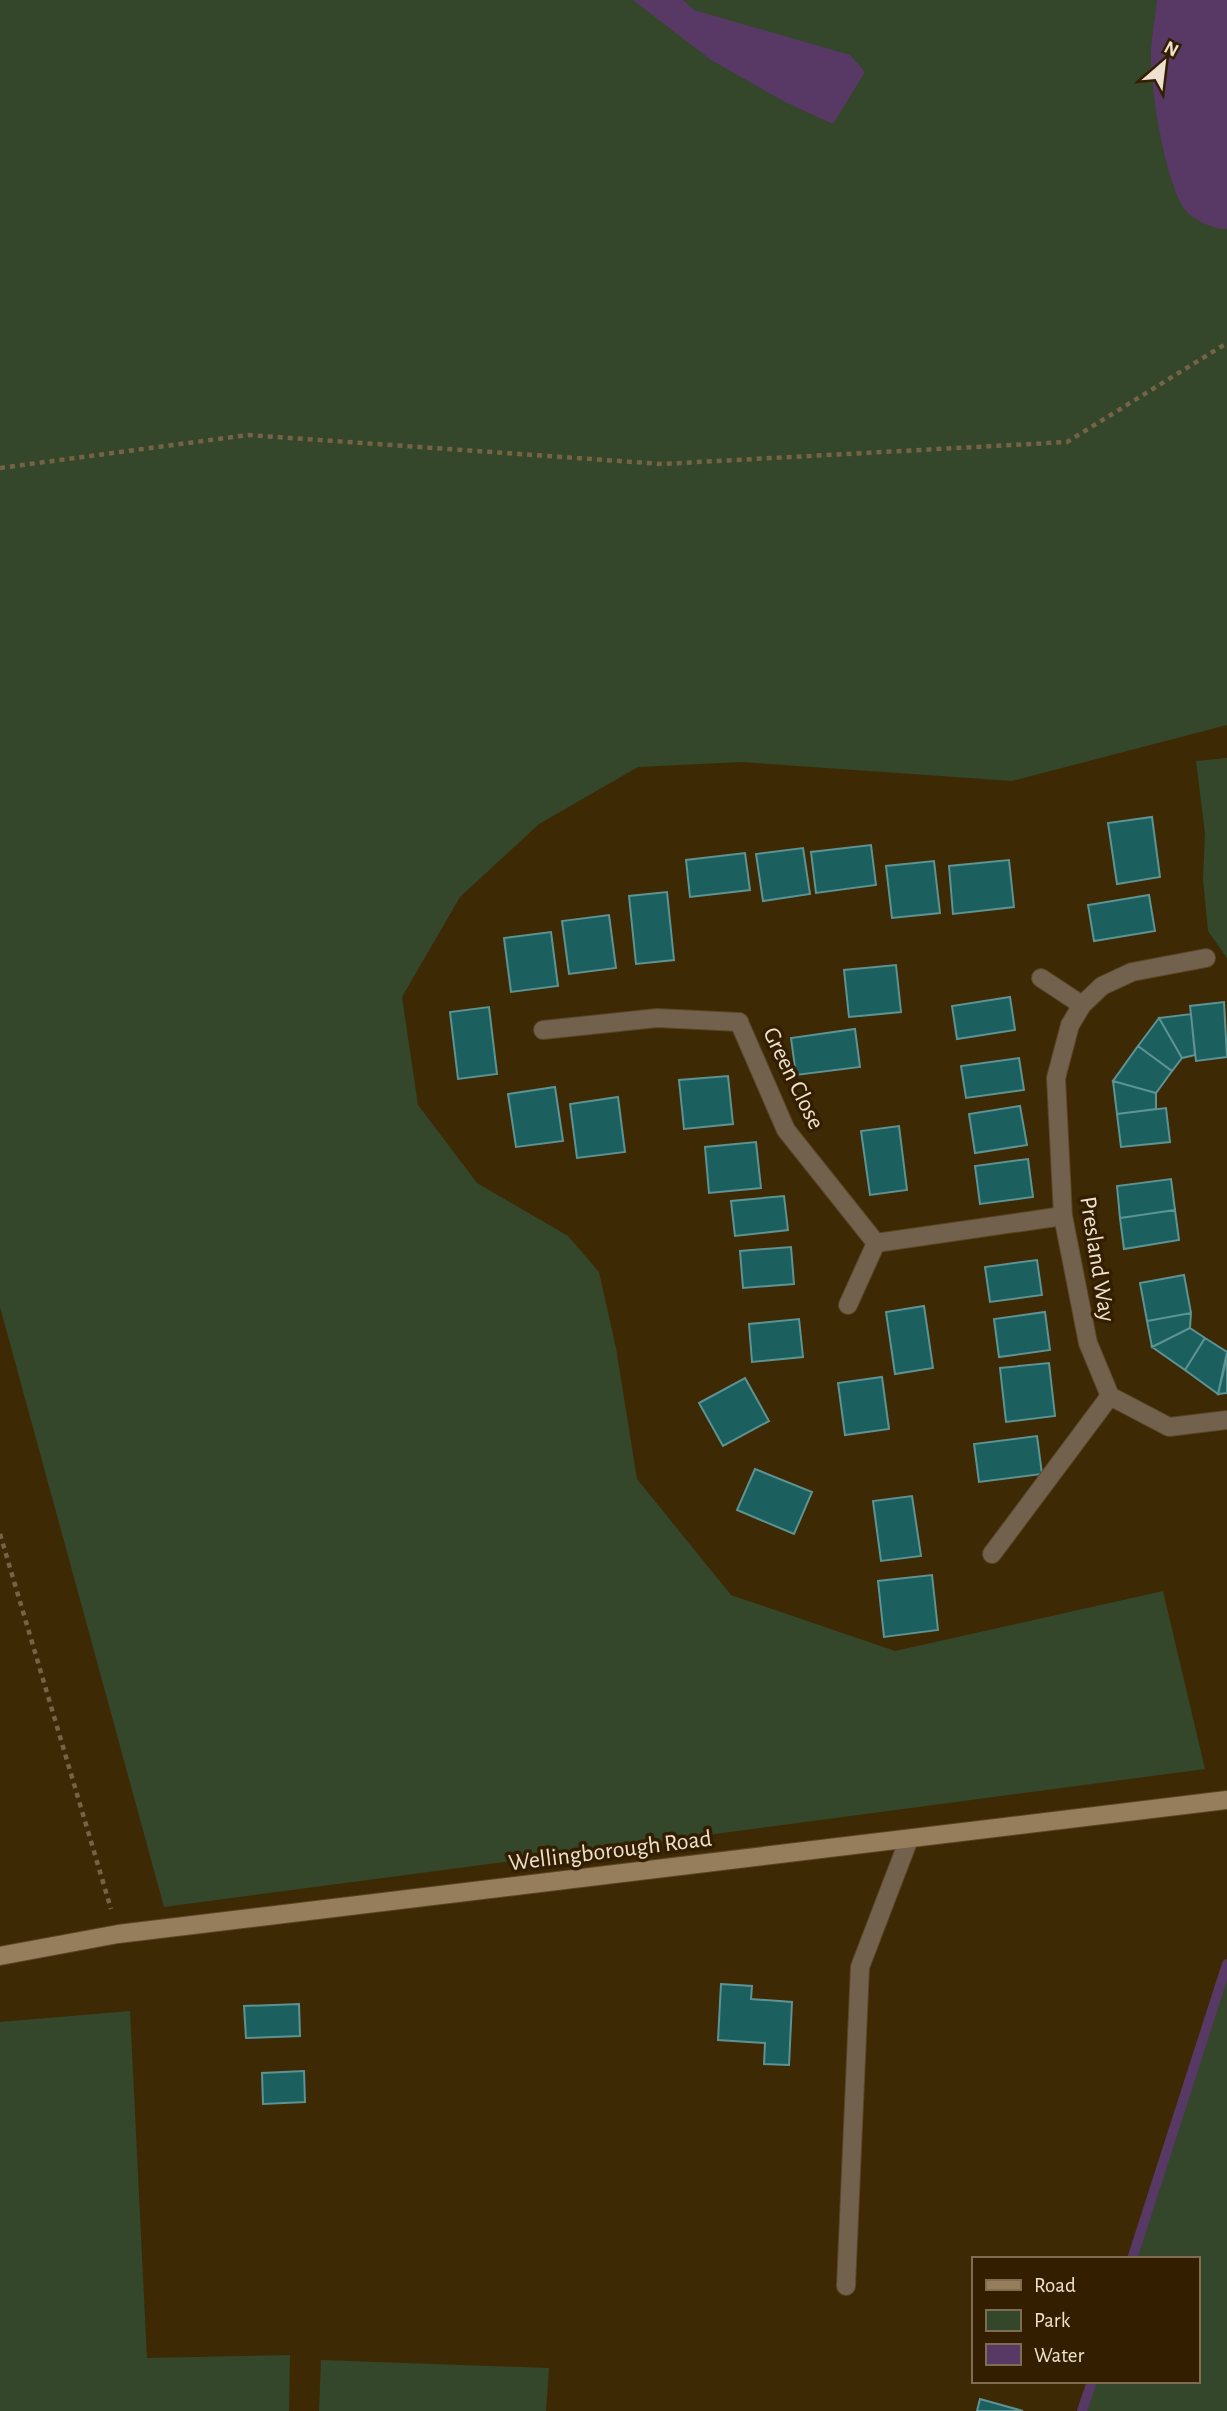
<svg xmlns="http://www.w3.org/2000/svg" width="1227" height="2411" font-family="'Alegreya Sans',sans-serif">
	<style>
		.green { fill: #34472a }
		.water { fill: #583865 }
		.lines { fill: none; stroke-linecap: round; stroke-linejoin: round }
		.stream { stroke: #583865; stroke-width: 10 }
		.building { fill: #1b5f5f; stroke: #5d9393; stroke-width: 2 }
		.service-casing { stroke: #5a4625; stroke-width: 20 }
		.minor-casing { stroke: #5a4625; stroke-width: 20 }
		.secondary-casing { stroke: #5a4625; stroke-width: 20 }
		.path { stroke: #766345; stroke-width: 4.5; stroke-dasharray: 5 5; stroke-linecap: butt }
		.service { stroke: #71614d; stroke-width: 18 }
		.minor { stroke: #71614d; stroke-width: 18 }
		.secondary { stroke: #967e5d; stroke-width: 18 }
		.labels { text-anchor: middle; stroke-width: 7; stroke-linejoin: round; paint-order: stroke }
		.street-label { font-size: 24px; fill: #efe1cf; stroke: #331f00 }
	</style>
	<rect width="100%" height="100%" fill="#3e2905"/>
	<path class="green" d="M 0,0 L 1227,0 L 1227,725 L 1012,781 L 741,762 L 638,767 L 539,824 L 460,897 L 402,997 L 418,1105 L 477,1183 L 568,1236 L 599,1272 L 616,1348 L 637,1479 L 731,1595 L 895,1651 L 1163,1591 L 1205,1769 L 164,1907 L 0,1307 Z
		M 1227,758 L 1227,958 L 1208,931 L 1203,879 L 1205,833 L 1196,761 Z
		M 1227,1964 L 1227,2411 L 1082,2411 L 1092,2381 L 1197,2381 L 1197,2259 L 1132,2259 Z
		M 130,2011 L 147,2358 L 290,2355 L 289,2411 L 0,2411 L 0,2022 Z
		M 321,2360 L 549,2368 L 546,2411 L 319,2411 Z"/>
	<path class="water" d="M 633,0 L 683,0 L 694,10 L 850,55 L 865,72 L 833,124 L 785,102 L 711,60 Z
		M 1157,0 L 1227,0 L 1227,229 C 1216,230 1196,221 1188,213 C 1167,192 1152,96 1151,64 C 1150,43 1155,21 1157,0 Z"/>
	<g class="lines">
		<path class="stream" d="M 1132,2259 L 1227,1964
			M 1082,2411 L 1092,2381"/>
	</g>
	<path class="building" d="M 1152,817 L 1160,877 L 1117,884 L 1108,823 Z
		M 871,845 L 876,885 L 816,893 L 811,852 Z
		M 803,848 L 810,894 L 763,901 L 756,854 Z
		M 745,853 L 750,890 L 690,897 L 686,860 Z
		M 1009,860 L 1014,907 L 953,914 L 949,866 Z
		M 934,861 L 940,913 L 892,918 L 886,866 Z
		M 667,892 L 674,960 L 636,964 L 629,896 Z
		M 1149,895 L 1155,931 L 1094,941 L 1088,905 Z
		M 609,915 L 616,968 L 569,974 L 562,921 Z
		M 551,932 L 558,986 L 511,992 L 504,938 Z
		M 896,965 L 901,1012 L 849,1017 L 844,970 Z
		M 1010,997 L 1015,1030 L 957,1039 L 952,1006 Z
		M 1224,1002 L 1227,1057 L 1196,1061 L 1190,1006 Z
		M 489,1007 L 497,1074 L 458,1079 L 450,1012 Z
		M 1191,1014 L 1195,1055 L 1182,1058 L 1159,1018 Z
		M 1159,1018 L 1182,1058 L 1172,1071 L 1138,1046 Z
		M 855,1029 L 860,1067 L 796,1075 L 791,1038 Z
		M 1138,1046 L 1172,1071 L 1156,1093 L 1113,1081 Z
		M 1019,1058 L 1024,1090 L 966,1098 L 961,1066 Z
		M 728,1076 L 733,1124 L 684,1129 L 679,1080 Z
		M 1113,1081 L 1156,1093 L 1156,1109 L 1117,1114 Z
		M 555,1087 L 563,1141 L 516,1147 L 508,1094 Z
		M 618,1097 L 625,1152 L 577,1158 L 570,1104 Z
		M 1020,1106 L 1027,1145 L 975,1153 L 969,1114 Z
		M 1166,1108 L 1170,1142 L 1121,1147 L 1117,1114 Z
		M 899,1126 L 907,1190 L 870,1195 L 861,1131 Z
		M 756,1142 L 761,1188 L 709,1193 L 705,1147 Z
		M 1028,1159 L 1033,1197 L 980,1204 L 975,1166 Z
		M 1171,1179 L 1175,1210 L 1120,1218 L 1117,1186 Z
		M 784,1196 L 788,1230 L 735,1236 L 731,1201 Z
		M 1175,1210 L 1179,1240 L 1124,1249 L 1120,1218 Z
		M 791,1247 L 794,1284 L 743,1288 L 740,1251 Z
		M 1037,1260 L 1042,1295 L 990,1302 L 985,1267 Z
		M 1184,1275 L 1191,1313 L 1147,1321 L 1140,1283 Z
		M 924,1306 L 933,1368 L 895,1374 L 886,1312 Z
		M 1045,1312 L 1050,1350 L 999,1357 L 994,1319 Z
		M 1191,1313 L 1190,1328 L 1152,1347 L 1147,1321 Z
		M 799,1319 L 803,1357 L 752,1362 L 749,1324 Z
		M 1190,1328 L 1205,1338 L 1185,1370 L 1152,1347 Z
		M 1205,1338 L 1227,1352 L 1218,1394 L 1185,1370 Z
		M 1227,1357 L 1227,1393 L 1218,1394 Z
		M 1049,1363 L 1055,1416 L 1006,1422 L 1000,1368 Z
		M 882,1377 L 889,1429 L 845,1435 L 838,1383 Z
		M 745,1378 L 769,1421 L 723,1446 L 699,1403 Z
		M 1037,1436 L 1042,1474 L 979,1482 L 974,1444 Z
		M 755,1469 L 812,1492 L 794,1534 L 737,1510 Z
		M 912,1496 L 921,1556 L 881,1561 L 873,1501 Z
		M 932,1575 L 938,1630 L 884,1637 L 878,1581 Z
		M 721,1984 L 752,1986 L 751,1999 L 792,2002 L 789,2065 L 764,2064 L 765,2043 L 718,2040 Z
		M 299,2004 L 300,2036 L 246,2038 L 244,2006 Z
		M 304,2071 L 305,2102 L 263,2104 L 262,2073 Z
		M 980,2399 L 1023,2411 L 977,2411 Z"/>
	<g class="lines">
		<defs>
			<path id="service" d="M 543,1030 L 657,1018 L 739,1022
				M 992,1554 L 1110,1396
				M 846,2286 L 860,1967 L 909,1839"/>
			<path id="minor" d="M 1206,958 L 1132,972 L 1102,986 L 1082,1005 L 1070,1025 L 1056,1078 L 1063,1216 L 1088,1343 L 1110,1396 L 1169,1427 L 1227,1420
				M 1041,978 L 1082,1005
				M 739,1022 L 786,1130 L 876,1243 L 1063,1216
				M 848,1305 L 876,1243"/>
			<path id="secondary" d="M 0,1956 L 118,1934 L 1227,1800"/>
		</defs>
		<use href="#service" class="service-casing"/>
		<use href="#minor" class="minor-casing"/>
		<use href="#secondary" class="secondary-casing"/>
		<path class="path" d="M 0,468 L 248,435 L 662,464 L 1067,442 L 1227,343
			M 0,1534 L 111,1909"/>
		<use href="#service" class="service"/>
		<use href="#minor" class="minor"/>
		<use href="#secondary" class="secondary"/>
	</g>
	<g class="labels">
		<g class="street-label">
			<text transform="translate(794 1078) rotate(64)" y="8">Green Close</text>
			<text transform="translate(1098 1259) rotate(81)" y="8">Presland Way</text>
			<text transform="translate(610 1850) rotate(-7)" y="8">Wellingborough Road</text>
		</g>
	</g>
	<rect x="972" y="2257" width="228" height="126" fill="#331f00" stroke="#7e6d53" stroke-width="2"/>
	<rect x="986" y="2280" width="35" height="10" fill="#967e5d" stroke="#7e6d53" stroke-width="2"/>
	<text x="1034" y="2292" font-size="21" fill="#efe1cf">Road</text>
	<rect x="986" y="2310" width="35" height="21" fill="#34472a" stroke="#7e6d53" stroke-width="2"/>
	<text x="1034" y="2327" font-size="21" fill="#efe1cf">Park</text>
	<rect x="986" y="2344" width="35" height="21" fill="#583865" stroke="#7e6d53" stroke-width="2"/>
	<text x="1034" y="2362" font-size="21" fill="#efe1cf">Water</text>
	<g transform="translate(1164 63) rotate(28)" stroke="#331f00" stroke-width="5" paint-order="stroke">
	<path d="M0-5L12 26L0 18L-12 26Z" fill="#efe1cf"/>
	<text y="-10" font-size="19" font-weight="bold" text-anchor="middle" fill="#efe1cf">N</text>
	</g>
</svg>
